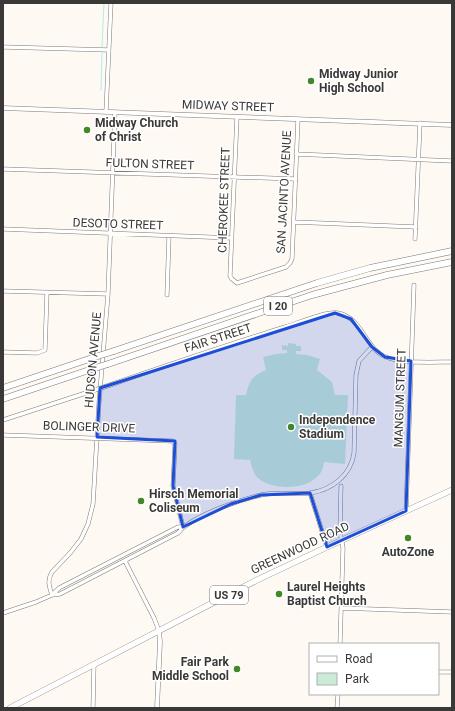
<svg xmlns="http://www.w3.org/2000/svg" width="455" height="711" font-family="Roboto,sans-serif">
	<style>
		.green { fill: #cbebd8 }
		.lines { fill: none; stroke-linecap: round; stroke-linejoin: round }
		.stream { stroke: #adeef0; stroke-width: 1 }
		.minor-casing { stroke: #7e7975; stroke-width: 4.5 }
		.tertiary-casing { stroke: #7e7975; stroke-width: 5 }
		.primary-casing { stroke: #7e7975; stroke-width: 6 }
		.motorway-casing { stroke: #7e7975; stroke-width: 7 }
		.minor { stroke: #fff; stroke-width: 3.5 }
		.tertiary { stroke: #fff; stroke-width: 4 }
		.primary { stroke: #fff; stroke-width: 5.5 }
		.motorway { stroke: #fff; stroke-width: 6 }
		.minor-bridge-casing { stroke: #7e7975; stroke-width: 4.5; stroke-linecap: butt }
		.motorway-bridge-casing { stroke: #7e7975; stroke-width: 7; stroke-linecap: butt }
		.minor-bridge { stroke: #fff; stroke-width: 3.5 }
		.motorway-bridge { stroke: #fff; stroke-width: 6 }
		.marked { fill: #1d4ed8; fill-opacity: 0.2; stroke: #1d4ed8; stroke-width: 3; stroke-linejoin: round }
		.poi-dot { fill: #43872b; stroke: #fff; stroke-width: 1.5 }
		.labels { text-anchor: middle; stroke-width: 3; stroke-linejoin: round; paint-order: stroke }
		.shield { fill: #fff; stroke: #767473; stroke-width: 1 }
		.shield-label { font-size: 11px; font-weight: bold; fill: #3b3937 }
		.poi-label { font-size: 12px; font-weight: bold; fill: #3b3937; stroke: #fff; text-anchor: start }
		.street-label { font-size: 12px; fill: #3b3937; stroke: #fff }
	</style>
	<rect width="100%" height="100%" fill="#fff9f4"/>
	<path class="green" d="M 288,343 L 296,344 L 296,346 L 301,346 L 301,351 L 296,351 L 296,354 L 307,355 L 320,359 L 317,370 L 332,382 L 335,395 L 348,395 L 345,464 L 324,462 C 323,468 322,472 318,476 C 306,490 273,490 259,479 C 253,474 252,467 250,460 L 234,459 L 236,395 L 246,395 C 249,381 252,376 266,370 L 263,357 L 276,354 L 287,353 L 287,350 L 282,350 L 282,345 L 288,346 Z"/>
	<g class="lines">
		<path class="stream" d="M 102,47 L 104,3
			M 101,90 L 102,53"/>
		<defs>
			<path id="minor" d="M 3,47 L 109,50
				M 106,112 L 111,3
				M 237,117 L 230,276 L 232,279 L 237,283 L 286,267 L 290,263 L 292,259 L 298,119
				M 296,154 L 452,161
				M 3,169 L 296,179
				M 294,222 L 416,227
				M 3,229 L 232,238
				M 415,239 L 420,123
				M 3,291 L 108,294
				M 167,295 L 169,236
				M 3,352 L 37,353 L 45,350 L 47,292
				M 110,385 C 168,365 227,345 285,327 C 298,323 326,311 338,313 C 363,318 364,348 386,357 C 402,364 434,362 452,362
				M 3,420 L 92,391
				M 3,435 L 172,441 L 175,444 L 173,486 L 183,527
				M 310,493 L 327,547
				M 406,511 L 414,285
				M 125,561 L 154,618 L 159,631
				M 53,594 L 59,588 L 178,527 L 183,527
				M 52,595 C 49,586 47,580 52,572 L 71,552 L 81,539 L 88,524 L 93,504 L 99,403 L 108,294 L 115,112
				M 341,608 L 452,612
				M 3,613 L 36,602 L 52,595 L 60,594 L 178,533 C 180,531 182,528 184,527 C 202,513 239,500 261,495 C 277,491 293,495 310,493 C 332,490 351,475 354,453 L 356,375 L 359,361 L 372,347
				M 340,644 L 343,548 L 340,532 L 341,486
				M 438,672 L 452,672
				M 93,708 L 94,664
				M 337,708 L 338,694"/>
			<path id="tertiary" d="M 3,108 L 452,125
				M 157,708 L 160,642 L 159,631"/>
			<path id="primary" d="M 10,708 L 257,580 L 327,547 L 452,490"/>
			<path id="motorway" d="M 114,351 L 317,283 L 370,268 L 452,251
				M 108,364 L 312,295 L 387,275 L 452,262
				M 3,388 L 98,356
				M 3,399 L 92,369"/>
		</defs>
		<use href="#minor" class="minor-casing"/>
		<use href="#tertiary" class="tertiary-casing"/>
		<use href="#primary" class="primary-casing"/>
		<use href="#motorway" class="motorway-casing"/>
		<use href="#minor" class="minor"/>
		<use href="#tertiary" class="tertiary"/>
		<use href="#primary" class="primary"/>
		<use href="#motorway" class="motorway"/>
		<defs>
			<path id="minor-bridge" d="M 92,391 L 110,385"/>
			<path id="motorway-bridge" d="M 98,356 L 114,351
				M 92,369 L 108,364"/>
		</defs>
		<use href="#minor-bridge" class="minor-bridge-casing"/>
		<use href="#motorway-bridge" class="motorway-bridge-casing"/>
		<use href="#minor-bridge" class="minor-bridge"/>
		<use href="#motorway-bridge" class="motorway-bridge"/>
	</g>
	<path class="marked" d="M 335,313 L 351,319 L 372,347 L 385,357 L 411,361 L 406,511 L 327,547 L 310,493 L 261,495 L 231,504 L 183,527 L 173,486 L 175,441 L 97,437 L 100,388 Z"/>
	<g class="poi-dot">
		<circle cx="311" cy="81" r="4"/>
		<circle cx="87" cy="130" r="4"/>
		<circle cx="291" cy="427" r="4"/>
		<circle cx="141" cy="501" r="4"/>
		<circle cx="408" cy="538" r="4"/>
		<circle cx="279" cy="594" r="4"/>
		<circle cx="237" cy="669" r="4"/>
	</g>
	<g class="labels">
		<g class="shield">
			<rect x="264" y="297" width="28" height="18" rx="3"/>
			<rect x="210" y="586" width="38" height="18" rx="3"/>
		</g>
		<g class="shield-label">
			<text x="278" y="310">I 20</text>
			<text x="229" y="599">US 79</text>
		</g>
		<g class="poi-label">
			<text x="319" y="78">Midway Junior<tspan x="319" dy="14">High School</tspan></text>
			<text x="95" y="127">Midway Church<tspan x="95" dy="14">of Christ</tspan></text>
			<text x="299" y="424">Independence<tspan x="299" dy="14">Stadium</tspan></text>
			<text x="149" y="498">Hirsch Memorial<tspan x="149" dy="14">Coliseum</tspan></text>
			<text x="408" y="556" text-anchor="middle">AutoZone</text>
			<text x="287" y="591">Laurel Heights<tspan x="287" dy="14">Baptist Church</tspan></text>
			<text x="229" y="666" text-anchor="end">Fair Park<tspan x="229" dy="14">Middle School</tspan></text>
		</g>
		<g class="street-label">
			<text transform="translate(228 106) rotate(2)" y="4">MIDWAY STREET</text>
			<text transform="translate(150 164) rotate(2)" y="4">FULTON STREET</text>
			<text transform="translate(284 192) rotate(-87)" y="4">SAN JACINTO AVENUE</text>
			<text transform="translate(224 200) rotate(-88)" y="4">CHEROKEE STREET</text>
			<text transform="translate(118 224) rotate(2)" y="4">DESOTO STREET</text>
			<text transform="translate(218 338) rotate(-18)" y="4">FAIR STREET</text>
			<text transform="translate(93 360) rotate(-85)" y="4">HUDSON AVENUE</text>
			<text transform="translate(400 398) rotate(-88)" y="4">MANGUM STREET</text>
			<text transform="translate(89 427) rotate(2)" y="4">BOLINGER DRIVE</text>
			<text transform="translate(300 548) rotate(-25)" y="4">GREENWOOD ROAD</text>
		</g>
	</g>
	<rect width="455" height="711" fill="none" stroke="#3b3937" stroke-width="8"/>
	<rect x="309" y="643" width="130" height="52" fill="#ffffff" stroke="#b1b0af"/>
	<rect x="317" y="656" width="20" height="6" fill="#ffffff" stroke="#b1b0af"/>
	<text x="345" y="663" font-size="12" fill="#3b3937">Road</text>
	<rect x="317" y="673" width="20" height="12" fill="#cbebd8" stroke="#b1b0af"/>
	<text x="345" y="683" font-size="12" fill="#3b3937">Park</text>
</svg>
